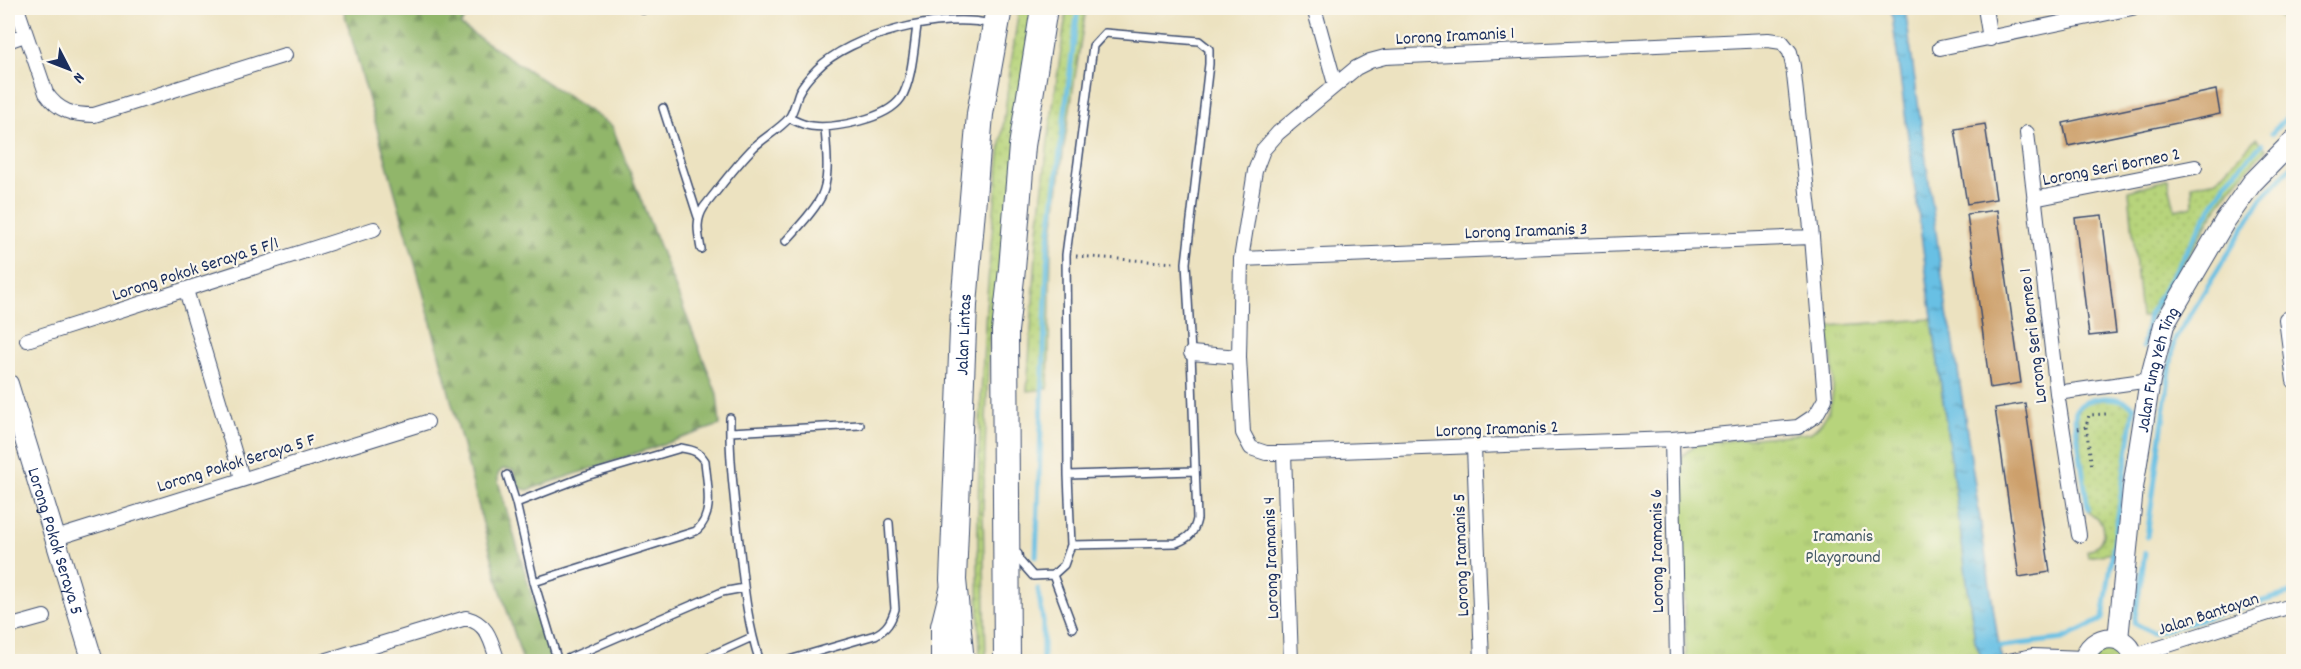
<svg xmlns="http://www.w3.org/2000/svg" width="2301" height="669" font-family="Dekko,sans-serif">
	<style>
		.grass { fill: url(#grass-dots); stroke: #69826c; stroke-width: 1.5 }
		.forest { fill: url(#forest-firs); stroke: #567264; stroke-width: 1.5 }
		.park { fill: url(#park-tufts); stroke: #69826c; stroke-width: 1.5 }
		.water { fill: url(#water-ripples); stroke: #4178a1; stroke-width: 1.5 }
		.lines { fill: none; stroke-linecap: round; stroke-linejoin: round }
		.stream { stroke: #67c0e4; stroke-width: 5 }
		.building { fill: #cda06c }
		.lane-casing { stroke: #3a4a6d; stroke-width: 10 }
		.street-casing { stroke: #3a4a6d; stroke-width: 16 }
		.secondary-casing { stroke: #3a4a6d; stroke-width: 22 }
		.highway-casing { stroke: #3a4a6d; stroke-width: 28 }
		.path { stroke: #3a4a6d; stroke-width: 3; stroke-dasharray: 1.5 4.5; stroke-linecap: butt }
		.lane { stroke: #fff; stroke-width: 7 }
		.street { stroke: #fff; stroke-width: 14 }
		.secondary { stroke: #fff; stroke-width: 20 }
		.highway { stroke: #fff; stroke-width: 26 }
		.labels { text-anchor: middle; stroke-width: 4.5; stroke-linejoin: round; paint-order: stroke }
		.street-label { font-size: 18px; fill: #1b2f5e; stroke: #fbf7ec }
		.park-label { font-size: 18px; fill: #425865; stroke: #fbf7ec }
	</style>
	<defs>
		<pattern id="grass-dots" width="8" height="8" patternUnits="userSpaceOnUse" patternTransform="scale(1.5)"><rect width="8" height="8" fill="#b7d47b"/><path d="M2 2h.1M6 6h.1" fill="none" stroke="#9db66d" stroke-width="1.8" stroke-linecap="round"/></pattern>
		<pattern id="forest-firs" width="22" height="20" patternUnits="userSpaceOnUse" patternTransform="scale(1.5)"><rect width="22" height="20" fill="#91b66b"/><path d="M5 1l3.5 6h-7zM16 11l3.5 6h-7z" fill="#76945b"/></pattern>
		<pattern id="park-tufts" width="24" height="20" patternUnits="userSpaceOnUse" patternTransform="scale(1.5)"><rect width="24" height="20" fill="#b7d47b"/><path d="M3 7l-1-3M5 7V3M7 7l1-3M15 17l-1-3M17 17v-4M19 17l1-3" fill="none" stroke="#9db66d"/></pattern>
		<pattern id="water-ripples" width="26" height="14" patternUnits="userSpaceOnUse" patternTransform="scale(1.5)"><rect width="26" height="14" fill="#67c0e4"/><path d="M2 4q2-2 4 0t4 0M15 11q2-2 4 0t4 0" fill="none" stroke="#549cbc"/></pattern>
	</defs>
	<rect width="100%" height="100%" fill="#fbf7ec"/>
	<filter id="ink" filterUnits="userSpaceOnUse"><feTurbulence type="fractalNoise" baseFrequency=".0167" numOctaves="2"/><feDisplacementMap in="SourceGraphic" scale="12" xChannelSelector="R" yChannelSelector="G"/><feConvolveMatrix kernelMatrix="1 2 1 2 8 2 1 2 1" color-interpolation-filters="sRGB"/></filter>
	<filter id="wash" filterUnits="userSpaceOnUse"><feTurbulence type="fractalNoise" baseFrequency=".008" numOctaves="4" result="noise"/><feDisplacementMap in="SourceGraphic" scale="24" xChannelSelector="R" yChannelSelector="G"/><feGaussianBlur stdDeviation="1.35" result="paint"/><feColorMatrix in="noise" values="0 0 0 0 0 0 0 0 0 0 0 0 0 0 0 0 0 1.4 0 .05"/><feComposite in="paint" operator="in"/></filter>
	<g filter="url(#wash)">
		<rect width="100%" height="100%" fill="#ece2c0"/>
		<path class="grass" d="M 1019,8 L 1034,8 L 1001,281 L 989,338 L 983,509 L 986,661 L 980,662 C 972,440 986,227 1019,8 Z
			M 1067,8 L 1086,8 L 1064,146 L 1051,248 L 1048,389 L 1027,391 L 1037,240 L 1048,141 Z
			M 2269,8 L 2284,8 L 2293,16 L 2293,29 Z
			M 2256,138 L 2266,149 L 2230,189 L 2213,214 L 2153,316 L 2141,317 L 2129,191 L 2168,179 L 2175,210 L 2193,206 L 2192,185 L 2217,180 Z
			M 2115,398 L 2132,407 L 2112,553 L 2088,557 L 2087,551 C 2101,546 2106,536 2101,522 L 2089,513 L 2077,412 L 2086,403 Z
			M 2114,644 L 2129,662 L 2091,662 L 2096,650 Z"/>
		<path class="forest" d="M 343,8 L 468,8 L 468,15 L 460,25 L 612,126 L 717,394 L 720,425 L 528,490 L 520,488 L 513,470 L 503,469 L 498,474 L 498,481 L 551,661 L 523,661 L 499,585 L 422,288 Z"/>
		<path class="park" d="M 1932,319 L 1975,641 L 1982,659 L 1977,662 L 1686,661 L 1680,462 C 1684,452 1690,448 1699,443 L 1810,433 C 1845,410 1831,362 1828,326 Z"/>
		<path class="water" d="M 1891,8 L 1905,8 L 1948,319 L 1952,331 L 2000,653 L 2004,661 L 1983,661 L 1975,641 Z"/>
		<g class="lines">
			<path class="stream" d="M 2272,133 L 2294,109
				M 2143,347 L 2149,315 L 2227,181 L 2262,144
				M 2147,537 L 2174,341 L 2262,198 L 2294,164
				M 2145,553 L 2134,623 L 2153,633 L 2294,592
				M 1036,557 L 1048,248 L 1078,8
				M 1038,589 L 1043,621 L 1043,662
				M 1994,647 L 2063,639 L 2103,619 L 2134,407 C 2119,394 2088,395 2076,410 L 2075,419 L 2088,509"/>
		</g>
		<g id="blocks">
			<path class="building" d="M 2216,90 L 2220,114 L 2068,146 L 2063,123 Z
				M 1985,124 L 1996,199 L 1967,204 L 1955,129 Z
				M 1997,210 L 2021,383 L 1990,388 L 1967,214 Z
				M 2102,215 L 2116,333 L 2089,336 L 2075,218 Z
				M 2025,403 L 2050,572 L 2019,577 L 1995,408 Z"/>
		</g>
	</g>
	<g filter="url(#ink)">
		<use href="#blocks" fill-opacity="0" stroke="#3a4a6d" stroke-width="1.5"/>
		<g class="lines">
			<defs>
				<path id="lane" d="M 642,8 L 643,10
					M 663,108 L 698,217
					M 789,118 C 796,121 803,125 811,126 C 834,129 887,119 901,98 C 912,82 914,46 917,26
					M 786,241 C 798,227 813,213 821,197 C 831,177 826,148 825,127
					M 701,249 C 698,232 695,221 704,207 C 720,187 736,165 754,147 C 764,138 782,127 789,118 C 794,111 796,100 799,92 C 803,84 810,76 816,70 C 850,34 943,12 991,24
					M 730,418 C 729,457 734,495 738,534 C 743,577 746,620 760,662
					M 730,432 L 860,425
					M 507,475 L 516,503 L 534,582 L 558,662
					M 1068,475 L 1194,471
					M 516,503 L 586,476 L 681,448 C 692,450 699,451 705,461 C 707,485 715,515 696,531 L 534,582
					M 1018,554 L 1019,560 L 1033,576 L 1053,575 L 1064,565 L 1071,545 L 1068,475 L 1066,255 L 1093,46 L 1105,33 L 1199,41 L 1209,49 L 1209,64 L 1186,263 L 1191,353 L 1197,519 C 1194,533 1189,538 1176,543 L 1071,545
					M 1053,575 L 1073,628
					M 560,662 L 722,592 L 744,588
					M 697,662 L 752,637
					M 782,662 L 875,635 C 887,629 891,622 895,609 L 889,523"/>
				<path id="street" d="M 17,8 L 46,93 C 59,112 73,115 94,115 L 285,55
					M 1314,8 L 1335,84
					M 1985,8 L 1990,39
					M 1768,40 L 1782,42 L 1790,52 L 1793,66 L 1812,237 L 1825,399 L 1816,415 L 1798,427 L 1672,439 L 1284,453 L 1266,453 L 1251,448 L 1243,433 L 1239,357 L 1241,259 L 1255,171 L 1263,150 L 1278,133 L 1356,68 L 1370,61 L 1385,57 Z
					M 8,41 L 25,35
					M 1940,48 L 2132,8
					M 2027,133 L 2057,393 L 2079,535
					M 2034,199 L 2195,167
					M 1241,259 L 1812,237
					M 186,290 L 242,478
					M 2286,319 L 2294,381
					M 27,340 L 374,229
					M 1191,353 L 1239,357
					M 2057,393 L 2150,380
					M 1672,439 L 1677,662
					M 1474,447 L 1482,662
					M 1284,453 L 1291,662
					M 56,538 L 427,422
					M 8,627 L 44,617
					M 2134,656 L 2294,605
					M 321,662 L 466,618 C 489,624 491,642 498,662
					M 2004,662 L 2032,656 L 2084,658"/>
				<g id="secondary">
					<path id="s1" d="M 8,384 L 93,662"/>
					<path id="s2" d="M 2118,639 L 2133,488 L 2150,380 L 2164,325 L 2225,221 L 2252,183 L 2294,140"/>
					<path d="M 941,662 L 941,626 L 950,590"/>
					<path d="M 2084,662 C 2089,631 2131,630 2135,662"/>
				</g>
				<g id="highway">
					<path id="s3" d="M 961,662 L 953,580 L 964,305 L 980,114 L 999,8"/>
					<path d="M 1007,662 L 1005,331 L 1012,269 L 1022,146 L 1044,8"/>
				</g>
			</defs>
			<use href="#lane" class="lane-casing"/>
			<use href="#street" class="street-casing"/>
			<use href="#secondary" class="secondary-casing"/>
			<use href="#highway" class="highway-casing"/>
			<path class="path" d="M 1076,256 L 1175,263
				M 2086,427 L 2092,467
				M 2078,429 L 2086,427 L 2089,415 L 2106,414"/>
			<use href="#lane" class="lane"/>
			<use href="#street" class="street"/>
			<use href="#secondary" class="secondary"/>
			<use href="#highway" class="highway"/>
		</g>
	</g>
	<g class="labels">
		<g class="street-label">
			<text transform="translate(1455 35) rotate(-3)" y="6">Lorong Iramanis 1</text>
			<text transform="translate(2111 166) rotate(-11)" y="6">Lorong Seri Borneo 2</text>
			<text transform="translate(1526 230) rotate(-2)" y="6">Lorong Iramanis 3</text>
			<text transform="translate(195 268) rotate(-18)" y="6">Lorong Pokok Seraya 5 F/1</text>
			<text dy="6" stroke="none"><textPath href="#s3" startOffset="328">Jalan Lintas</textPath></text>
			<text transform="translate(2032 336) rotate(-97)" y="6">Lorong Seri Borneo 1</text>
			<text dy="6" stroke="none"><textPath href="#s2" startOffset="273">Jalan Fung Yeh Ting</textPath></text>
			<text transform="translate(1497 428) rotate(-2)" y="6">Lorong Iramanis 2</text>
			<text transform="translate(236 462) rotate(-17)" y="6">Lorong Pokok Seraya 5 F</text>
			<text dy="6" stroke="none"><textPath href="#s1" startOffset="164">Lorong Pokok Seraya 5</textPath></text>
			<text transform="translate(1656 551) rotate(-91)" y="6">Lorong Iramanis 6</text>
			<text transform="translate(1460 555) rotate(-92)" y="6">Lorong Iramanis 5</text>
			<text transform="translate(1270 558) rotate(-92)" y="6">Lorong Iramanis 4</text>
			<text transform="translate(2208 613) rotate(-18)" y="6">Jalan Bantayan</text>
		</g>
		<g class="park-label">
			<text x="1843" y="541">Iramanis<tspan x="1843" dy="21">Playground</tspan></text>
		</g>
	</g>
	<rect width="2301" height="669" fill="none" stroke="#fbf7ec" stroke-width="30"/>
	<g transform="translate(69 69) rotate(132)" stroke="#fbf7ec" stroke-width="4.5" paint-order="stroke">
	<path d="M0-4.5L10 22L0 15L-10 22Z" fill="#1b2f5e"/>
	<text y="-9" font-size="16" font-weight="bold" text-anchor="middle" fill="#1b2f5e">N</text>
	</g>
</svg>
